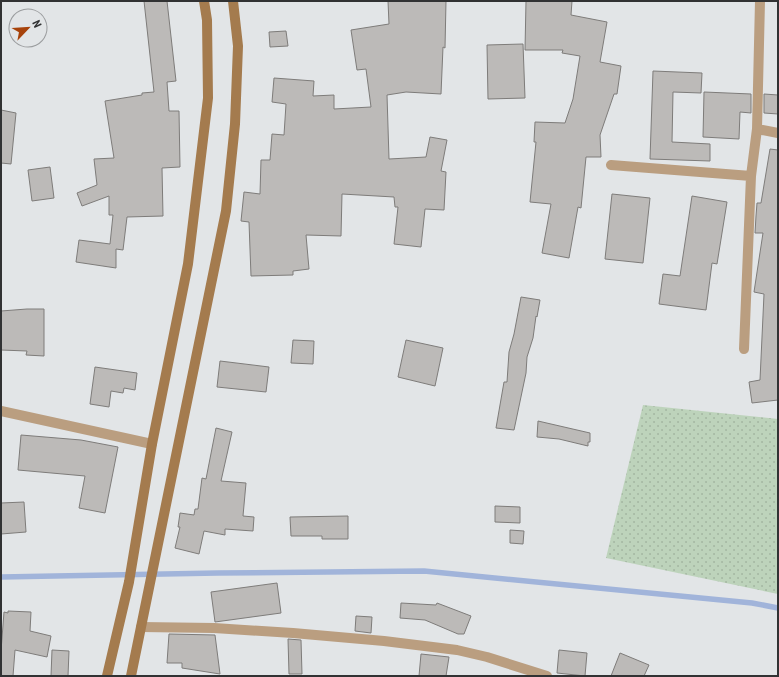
<svg xmlns="http://www.w3.org/2000/svg" width="779" height="677" font-family="'Roboto Condensed',sans-serif">
	<style>
		.green { fill: url(#green-dots) }
		.lines { fill: none; stroke-linecap: round; stroke-linejoin: round }
		.stream { stroke: #a1b4da; stroke-width: 5.5 }
		.building { fill: #bcbab8; stroke: #7e7c7a }
		.street { stroke: #ba9e80; stroke-width: 10 }
		.secondary { stroke: #a47b4e; stroke-width: 10 }
	</style>
	<defs>
		<pattern id="green-dots" width="8" height="8" patternUnits="userSpaceOnUse"><rect width="8" height="8" fill="#bdd3bb"/><path d="M2 2h.1M6 6h.1" fill="none" stroke="#a3b6a1" stroke-width="1.8" stroke-linecap="round"/></pattern>
	</defs>
	<rect width="100%" height="100%" fill="#e2e5e7"/>
	<path class="green" d="M 643,405 L 778,419 L 778,594 L 606,558 Z"/>
	<g class="lines">
		<path class="stream" d="M 1,577 L 218,573 L 424,571 L 752,603 L 778,608"/>
	</g>
	<path class="building" d="M 144,1 L 167,1 L 176,81 L 167,82 L 169,111 L 179,111 L 180,167 L 162,168 L 163,216 L 127,217 L 123,250 L 116,249 L 116,268 L 76,262 L 79,240 L 110,244 L 113,215 L 109,215 L 109,196 L 82,206 L 77,193 L 97,185 L 94,159 L 114,158 L 105,101 L 142,95 L 142,93 L 154,92 Z
		M 388,1 L 446,1 L 445,48 L 443,47 L 441,94 L 406,92 L 387,95 L 389,159 L 426,157 L 430,137 L 447,140 L 441,171 L 446,172 L 444,210 L 425,209 L 421,247 L 394,244 L 398,207 L 395,207 L 394,197 L 342,194 L 341,236 L 306,235 L 309,269 L 293,271 L 293,275 L 251,276 L 249,222 L 241,221 L 244,192 L 260,194 L 261,160 L 270,160 L 272,134 L 284,135 L 286,104 L 272,102 L 274,78 L 314,81 L 313,96 L 334,95 L 334,109 L 371,107 L 366,69 L 357,70 L 351,30 L 389,24 Z
		M 526,1 L 572,1 L 571,15 L 607,22 L 600,62 L 621,66 L 617,94 L 614,94 L 600,135 L 601,157 L 586,157 L 581,208 L 578,207 L 569,258 L 542,253 L 551,204 L 530,202 L 536,142 L 534,142 L 535,122 L 565,123 L 573,99 L 580,56 L 562,53 L 563,50 L 525,50 Z
		M 286,31 L 288,46 L 270,47 L 269,32 Z
		M 523,44 L 525,98 L 488,99 L 487,45 Z
		M 653,71 L 702,73 L 701,93 L 673,92 L 672,142 L 710,144 L 710,161 L 650,159 Z
		M 704,92 L 751,94 L 751,113 L 740,112 L 739,139 L 703,137 Z
		M 764,94 L 778,95 L 778,114 L 764,113 Z
		M 1,110 L 16,113 L 11,164 L 1,163 Z
		M 770,149 L 778,150 L 778,400 L 752,403 L 749,382 L 760,380 L 764,294 L 754,292 L 763,233 L 755,233 L 756,216 L 757,203 L 761,203 Z
		M 50,167 L 54,198 L 32,201 L 28,170 Z
		M 612,194 L 650,198 L 643,263 L 605,259 Z
		M 692,196 L 727,202 L 717,264 L 712,263 L 706,310 L 659,304 L 663,274 L 680,276 Z
		M 521,297 L 540,300 L 537,317 L 536,316 L 533,338 L 527,357 L 526,373 L 514,430 L 496,428 L 504,382 L 507,382 L 509,352 L 514,334 Z
		M 27,309 L 44,309 L 44,356 L 26,355 L 27,351 L 1,350 L 1,311 Z
		M 293,340 L 314,341 L 313,364 L 291,363 Z
		M 406,340 L 443,348 L 435,386 L 398,377 Z
		M 220,361 L 269,367 L 266,392 L 217,387 Z
		M 95,367 L 137,373 L 135,390 L 124,388 L 123,393 L 111,391 L 109,407 L 90,404 Z
		M 538,421 L 590,433 L 590,442 L 588,442 L 588,446 L 559,439 L 537,437 Z
		M 216,428 L 232,432 L 221,481 L 246,483 L 243,516 L 254,517 L 253,531 L 225,529 L 225,535 L 204,531 L 199,554 L 175,548 L 180,527 L 178,527 L 180,513 L 194,515 L 195,509 L 198,509 L 202,478 L 206,479 Z
		M 21,435 L 81,440 L 118,447 L 105,513 L 79,508 L 85,476 L 18,470 Z
		M 24,502 L 26,532 L 1,534 L 1,503 Z
		M 495,506 L 520,507 L 520,523 L 495,522 Z
		M 348,516 L 348,539 L 322,539 L 322,536 L 291,536 L 290,517 Z
		M 510,530 L 524,531 L 523,544 L 510,543 Z
		M 277,583 L 281,613 L 215,622 L 211,592 Z
		M 401,603 L 436,605 L 437,603 L 471,616 L 464,634 L 458,634 L 425,620 L 400,618 Z
		M 8,611 L 31,612 L 30,631 L 51,636 L 47,657 L 15,650 L 13,676 L 1,676 L 1,651 L 4,612 L 8,613 Z
		M 356,616 L 372,617 L 371,633 L 355,631 Z
		M 169,634 L 215,635 L 220,674 L 182,668 L 182,663 L 167,663 Z
		M 288,639 L 301,640 L 302,674 L 289,674 Z
		M 52,650 L 69,651 L 68,676 L 51,676 Z
		M 559,650 L 587,653 L 585,676 L 557,673 Z
		M 620,653 L 649,665 L 644,676 L 611,676 Z
		M 421,654 L 449,657 L 446,676 L 419,676 Z"/>
	<g class="lines">
		<path class="street" d="M 757,129 L 778,133
			M 611,165 L 751,176
			M 744,349 L 751,176 L 757,129 L 760,1
			M 1,411 L 152,444
			M 141,627 L 214,628 L 293,633 L 384,641 L 457,650 L 487,657 L 547,676"/>
		<path class="secondary" d="M 107,676 L 129,582 L 152,444 L 188,264 L 208,98 L 207,20 L 204,1
			M 131,676 L 226,211 L 235,124 L 238,46 L 233,1"/>
	</g>
	<rect width="779" height="677" fill="none" stroke="#313233" stroke-width="4"/>
	<g transform="translate(28 28) rotate(65)"><circle r="19" fill="#e2e5e7" stroke="#9b9d9f"/>
	<path d="M0-3L7 15L0 10L-7 15Z" fill="#a7430b"/>
	<text y="-6" font-size="11" font-weight="bold" text-anchor="middle" fill="#313233">N</text>
	</g>
</svg>
